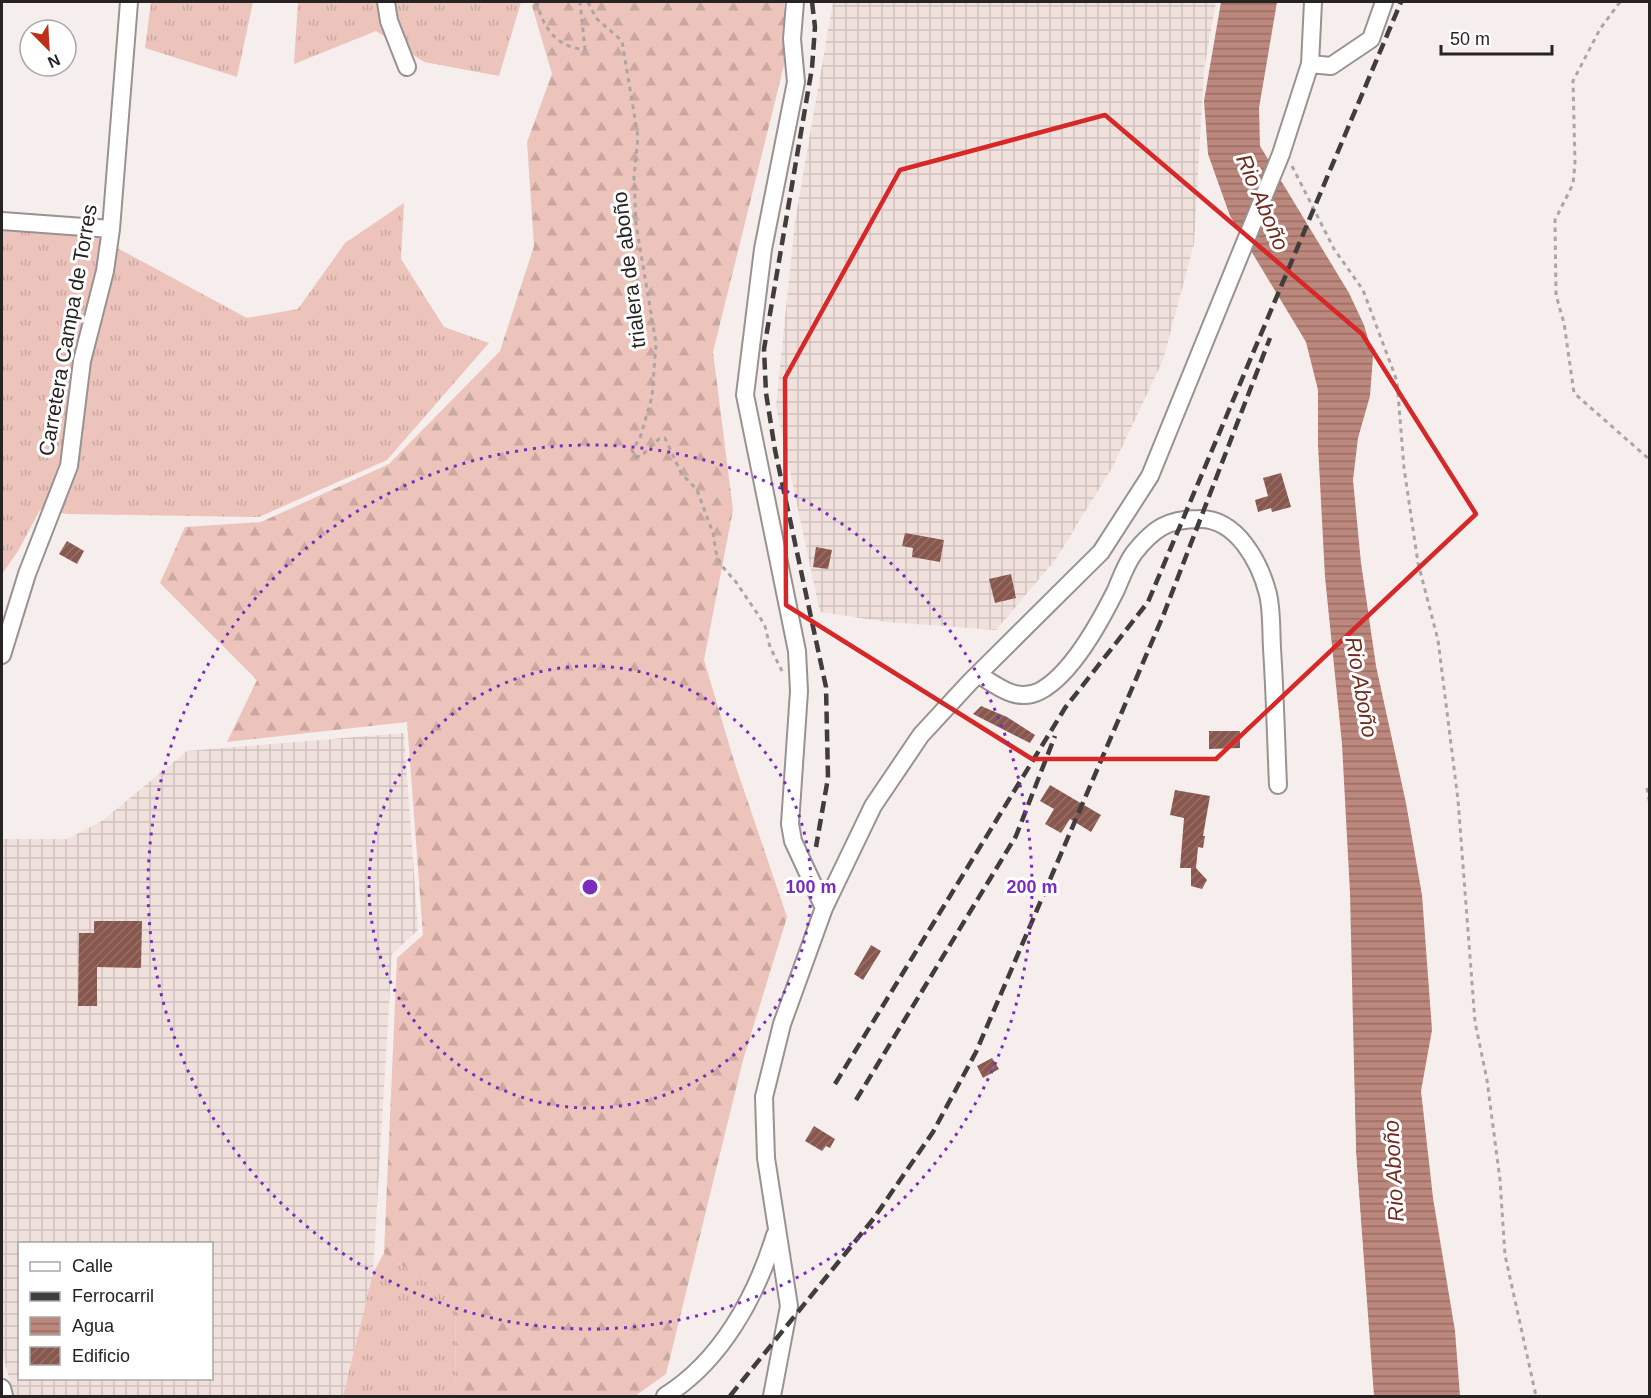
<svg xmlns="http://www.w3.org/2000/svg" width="1651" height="1398" font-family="Helvetica,sans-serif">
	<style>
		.industrial { fill: url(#industrial-grid); fill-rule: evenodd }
		.grass { fill: url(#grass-tufts) }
		.forest { fill: url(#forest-firs) }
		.water { fill: url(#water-rules) }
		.pier { fill: #f6eeec }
		.building { fill: url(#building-hatch) }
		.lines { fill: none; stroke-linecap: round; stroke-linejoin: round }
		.minor-casing { stroke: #999290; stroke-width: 20 }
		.path { stroke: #aca5a4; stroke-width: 3; stroke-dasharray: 4.5 4.5; stroke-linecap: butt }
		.minor { stroke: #fff; stroke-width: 16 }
		.rail { stroke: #413d3c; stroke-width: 4.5; stroke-dasharray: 12 6; stroke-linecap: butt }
		.marked { fill: none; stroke: #d62828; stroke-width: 4.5; stroke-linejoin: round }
		.ring { fill: none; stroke: #7b2cbf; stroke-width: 3; stroke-dasharray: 3 6 }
		.labels { text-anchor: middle; stroke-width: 6; stroke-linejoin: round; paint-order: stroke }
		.street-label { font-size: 21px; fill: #262322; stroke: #fff }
		.water-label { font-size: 22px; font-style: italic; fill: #6f2c20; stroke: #fff }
		.centre { fill: #7b2cbf; stroke: #fff; stroke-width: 3 }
		.ring-label { font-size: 18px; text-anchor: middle; font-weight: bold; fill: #7b2cbf; stroke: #fff; stroke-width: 6; stroke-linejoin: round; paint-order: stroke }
	</style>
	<defs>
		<pattern id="industrial-grid" width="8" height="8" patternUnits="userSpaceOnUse" patternTransform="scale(1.5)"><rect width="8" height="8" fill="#f1e1dd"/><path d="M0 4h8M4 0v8" fill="none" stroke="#cec1bd"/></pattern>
		<pattern id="grass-tufts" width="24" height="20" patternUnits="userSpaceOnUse" patternTransform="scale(1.5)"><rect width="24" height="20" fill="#ecc4bb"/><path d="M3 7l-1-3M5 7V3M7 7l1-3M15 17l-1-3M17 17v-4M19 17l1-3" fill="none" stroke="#caa8a0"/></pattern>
		<pattern id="forest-firs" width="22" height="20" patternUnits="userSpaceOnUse" patternTransform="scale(1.5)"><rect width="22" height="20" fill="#ecc4bb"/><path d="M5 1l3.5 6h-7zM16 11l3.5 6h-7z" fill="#caa8a0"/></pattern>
		<pattern id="water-rules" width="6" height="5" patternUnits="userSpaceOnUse" patternTransform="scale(1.5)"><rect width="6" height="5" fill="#bc877c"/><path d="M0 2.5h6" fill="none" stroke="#996e65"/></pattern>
		<pattern id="building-hatch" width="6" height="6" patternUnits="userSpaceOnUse" patternTransform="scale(1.5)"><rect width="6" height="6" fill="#88574d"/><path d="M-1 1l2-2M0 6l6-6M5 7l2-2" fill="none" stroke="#967069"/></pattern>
	</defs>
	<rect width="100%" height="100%" fill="#f6eeec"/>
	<path class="industrial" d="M 833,2 L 1216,2 L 1204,69 L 1194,244 L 1163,360 L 1113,466 L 1056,559 L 996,630 L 887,622 L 820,612 L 776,406 L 795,221 Z
		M 404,733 L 418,930 L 392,954 L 373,1273 L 343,1396 L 14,1396 L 2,1352 L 2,839 L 67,839 L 102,821 L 187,751 ZM 20,1244 L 212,1244 L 212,1378 L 20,1378 Z"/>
	<path class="grass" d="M 151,2 L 253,2 L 237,77 L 145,48 Z
		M 298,2 L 521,2 L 499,76 L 424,62 L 376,31 L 294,64 Z
		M 404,203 L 401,259 L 444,327 L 489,343 L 387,460 L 259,517 L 68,514 L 40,510 L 18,551 L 2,574 L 2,227 L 95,236 L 247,318 L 298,309 L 345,243 Z
		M 384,1253 L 455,1301 L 456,1396 L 343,1396 L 373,1273 Z"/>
	<path class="forest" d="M 534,2 L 784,2 L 785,61 L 713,352 L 733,510 L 704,660 L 734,761 L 787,917 L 743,1060 L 666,1374 L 635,1396 L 456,1396 L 455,1301 L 384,1253 L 397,958 L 423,935 L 407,722 L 227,742 L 257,680 L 160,583 L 185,527 L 261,522 L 389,464 L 500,351 L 534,246 L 527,142 L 552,74 L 532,6 Z"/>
	<path class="water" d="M 1221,2 L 1277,2 L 1259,108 L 1260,146 L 1349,293 L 1364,325 L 1373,356 L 1370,396 L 1358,438 L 1353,480 L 1361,563 L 1376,666 L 1406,803 L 1422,895 L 1432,1030 L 1421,1091 L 1433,1198 L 1455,1331 L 1460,1396 L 1374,1396 L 1356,1153 L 1350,893 L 1342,744 L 1325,577 L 1318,445 L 1318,390 L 1306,342 L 1230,216 L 1208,154 L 1204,101 Z"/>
	<path class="pier" d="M 1345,867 L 1348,869 L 1356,1153 L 1373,1396 L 1353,1153 Z"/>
	<path class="building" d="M 1281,473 L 1291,507 L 1272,512 L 1271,508 L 1258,512 L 1255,500 L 1268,496 L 1263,478 Z
		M 905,533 L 944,540 L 940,562 L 912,557 L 913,548 L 902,546 Z
		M 67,541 L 84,551 L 77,564 L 59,554 Z
		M 816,547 L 832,550 L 828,569 L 813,567 Z
		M 1011,574 L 1016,598 L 995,603 L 989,579 Z
		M 981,706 L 1007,717 L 1035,735 L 1030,743 L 973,714 Z
		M 1209,731 L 1240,731 L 1240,748 L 1209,749 Z
		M 1050,785 L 1101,815 L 1091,832 L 1070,819 L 1061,833 L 1045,824 L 1054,809 L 1040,801 Z
		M 1175,790 L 1210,796 L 1203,836 L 1205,836 L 1203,848 L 1198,847 L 1196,868 L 1207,880 L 1202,889 L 1191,886 L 1191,868 L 1180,868 L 1184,818 L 1170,815 Z
		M 94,921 L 142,921 L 141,968 L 97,967 L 97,1006 L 78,1006 L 79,933 L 94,933 Z
		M 871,945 L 881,951 L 863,980 L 854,974 Z
		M 992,1058 L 999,1069 L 983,1078 L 977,1066 Z
		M 814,1126 L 835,1139 L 830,1148 L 826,1146 L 822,1151 L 805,1141 Z"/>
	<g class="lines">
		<defs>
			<path id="minor" d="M 386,2 L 389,21 L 407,67
				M 795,2 L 792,39 L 796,82 L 763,249 L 745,395 L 797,651 L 799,691 L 790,824 L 793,841 L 824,908
				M 1310,64 L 1331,66 L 1371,39 L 1384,2
				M 2,221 L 111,229
				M 2,655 L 27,574 L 69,466 L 82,361 L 105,271 L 111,229 L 129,2
				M 978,674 C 997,686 1017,703 1040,691 C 1072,674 1100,622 1116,590 C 1121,578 1126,564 1134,553 C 1153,529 1167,519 1199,519 C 1237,518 1260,563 1268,594 C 1272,611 1271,631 1272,648 C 1275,694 1276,740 1278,785
				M 2,1388 L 4,1396
				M 665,1396 C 721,1361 756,1297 775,1235
				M 772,1396 L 789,1306 L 766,1158 L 764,1097 L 782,1024 L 824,908 L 873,806 L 921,735 L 970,682 L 1101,552 L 1150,476 L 1281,154 L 1310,64 L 1313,2"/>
		</defs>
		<use href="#minor" class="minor-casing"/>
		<path class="path" d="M 537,2 C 542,27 558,49 585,49 L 580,2
			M 588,2 L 596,18 L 622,41 L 638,137 L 634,177 L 636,224 L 656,343 L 652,397 L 640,438 L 632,450 L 635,457 L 641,456 L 659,439 L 665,438 L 681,473 L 697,490 L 713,533 L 716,552 L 721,565 L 736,582 L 759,616 L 765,626 L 770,647 L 782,671
			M 1620,2 L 1600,29 L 1573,81 L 1575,163 L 1573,184 L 1555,220 L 1556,295 L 1564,323 L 1574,393 L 1650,460
			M 1292,166 L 1334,249 L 1363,290 L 1397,381 L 1404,468 L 1418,563 L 1438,640 L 1458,800 L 1475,1022 L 1487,1080 L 1500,1180 L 1505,1255 L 1536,1396
			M 1647,788 L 1650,805"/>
		<use href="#minor" class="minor"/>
		<path class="rail" d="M 812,2 L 815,27 L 812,68 L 764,349 L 766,393 L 775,450 L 826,687 L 828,778 L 816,847
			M 835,1084 L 1065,708 L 1148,602 L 1401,2
			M 856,1100 L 1016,836 L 1055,736
			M 730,1396 L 874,1218 L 933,1132 L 976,1052 L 1163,616 L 1270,338"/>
	</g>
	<path class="marked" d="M 1105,115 L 1362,334 L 1476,514 L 1216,759 L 1032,759 L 786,605 L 785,378 L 900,170 Z"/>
	<g class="ring">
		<circle cx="590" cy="887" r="221"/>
		<circle cx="590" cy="887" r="442"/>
	</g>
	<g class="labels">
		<g class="street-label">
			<text transform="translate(629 270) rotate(-97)" y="7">trialera de aboño</text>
			<text transform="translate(68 330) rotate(-80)" y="7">Carretera Campa de Torres</text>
		</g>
		<g class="water-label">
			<text transform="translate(1263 202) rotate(67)" y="8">Rio Aboño</text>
			<text transform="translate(1362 687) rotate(80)" y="8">Rio Aboño</text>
			<text transform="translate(1393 1171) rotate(-93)" y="8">Rio Aboño</text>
		</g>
	</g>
	<circle cx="590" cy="887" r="9" class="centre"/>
	<g class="ring-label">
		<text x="811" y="893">100 m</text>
		<text x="1032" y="893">200 m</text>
	</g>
	<rect width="1651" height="1398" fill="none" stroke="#262322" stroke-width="6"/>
	<rect x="18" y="1242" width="195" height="138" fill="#ffffff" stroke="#a8a7a7" stroke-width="1.5"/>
	<rect x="30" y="1262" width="30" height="9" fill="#ffffff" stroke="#a8a7a7" stroke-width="1.5"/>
	<text x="72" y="1272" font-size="18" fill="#262322">Calle</text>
	<rect x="30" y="1292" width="30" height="9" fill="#413d3c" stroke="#a8a7a7" stroke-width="1.5"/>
	<text x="72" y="1302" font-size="18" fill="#262322">Ferrocarril</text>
	<rect x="30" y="1317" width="30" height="18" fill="url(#water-rules)" stroke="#a8a7a7" stroke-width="1.5"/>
	<text x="72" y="1332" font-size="18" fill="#262322">Agua</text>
	<rect x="30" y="1347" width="30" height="18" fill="url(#building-hatch)" stroke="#a8a7a7" stroke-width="1.5"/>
	<text x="72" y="1362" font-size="18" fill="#262322">Edificio</text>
	<g transform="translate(48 48) rotate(156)"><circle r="28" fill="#ffffff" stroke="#a8a7a7" stroke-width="1.5"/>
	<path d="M0-4.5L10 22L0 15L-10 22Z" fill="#bb2f19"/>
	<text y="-9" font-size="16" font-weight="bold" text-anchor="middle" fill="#262322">N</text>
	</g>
	<path d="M1441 45v9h111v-9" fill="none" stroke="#262322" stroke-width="3"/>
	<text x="1450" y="45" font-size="18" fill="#262322" stroke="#ffffff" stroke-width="4.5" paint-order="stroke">50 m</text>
</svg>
